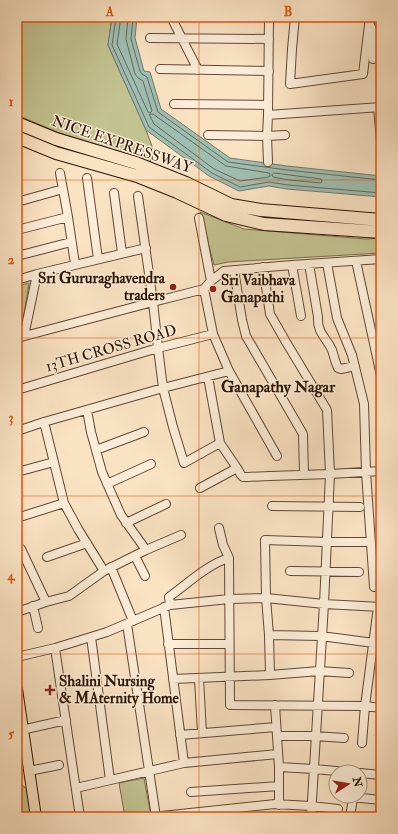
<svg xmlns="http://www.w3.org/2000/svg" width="398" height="834" font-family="'IM FELL Double Pica',serif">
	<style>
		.green { fill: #c2c390; stroke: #786c4a }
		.water { fill: #9ebeb2; stroke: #717a6d }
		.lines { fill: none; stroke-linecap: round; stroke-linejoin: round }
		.shore { stroke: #66695c; stroke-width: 1 }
		.minor-casing { stroke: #614834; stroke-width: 10 }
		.major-casing { stroke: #2e1405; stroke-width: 12 }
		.highway-casing { stroke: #2e1405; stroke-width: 14 }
		.minor { stroke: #fcedd8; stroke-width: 8 }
		.major { stroke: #fae3c3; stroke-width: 10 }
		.highway { stroke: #fae3c3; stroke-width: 12 }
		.grid { fill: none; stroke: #df560c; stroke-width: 1; stroke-opacity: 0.55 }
		.poi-dot { fill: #8f2418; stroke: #fcedd8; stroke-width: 1.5 }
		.labels { text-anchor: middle; stroke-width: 3; stroke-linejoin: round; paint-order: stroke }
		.street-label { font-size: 15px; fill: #2e1405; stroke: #fcedd8 }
		.poi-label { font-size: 15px; font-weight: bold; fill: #2e1405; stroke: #fcedd8; text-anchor: start }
		.neighbourhood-label { font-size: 16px; font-weight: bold; fill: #2e1405; stroke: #fcedd8 }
		.neatline { fill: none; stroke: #df560c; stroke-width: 1.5 }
		.grid-label { font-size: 13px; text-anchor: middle; font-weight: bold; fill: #df560c }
	</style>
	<rect width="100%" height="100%" fill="#fae3c3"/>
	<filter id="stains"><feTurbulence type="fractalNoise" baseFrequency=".005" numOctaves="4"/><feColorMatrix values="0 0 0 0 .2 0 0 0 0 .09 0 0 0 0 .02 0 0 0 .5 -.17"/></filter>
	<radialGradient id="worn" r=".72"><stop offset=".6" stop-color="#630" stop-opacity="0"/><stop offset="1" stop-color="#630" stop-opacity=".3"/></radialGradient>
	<path class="green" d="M 17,17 L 112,17 L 108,45 L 146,130 L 153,149 L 150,162 L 57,132 L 17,115 Z
		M 200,212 L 244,229 L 366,239 L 381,238 L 381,253 L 228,262 L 214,265 Z
		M 29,283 L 22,327 L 17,329 L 17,286 Z
		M 17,769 L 21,784 L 29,791 L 33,817 L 17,817 Z
		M 144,778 L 151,816 L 144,817 L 125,817 L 119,783 Z"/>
	<path class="water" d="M 112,17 L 137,17 L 135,38 L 144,71 L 150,72 L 161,109 L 230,158 L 287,166 L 381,176 L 381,197 L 287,189 L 269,186 L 239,191 L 209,176 L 146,130 L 108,45 Z"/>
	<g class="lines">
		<path class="shore" d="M 116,17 L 112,45 L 149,127 L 212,173 L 240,187 L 269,182 L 288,185 L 381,193
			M 121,17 L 117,44 L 148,112 L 150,113 L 152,111 L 143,81 L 138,78 L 135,74 L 126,39 L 128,17
			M 133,17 L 131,39 L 140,71 L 142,74 L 147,77 L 158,112 L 228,162 L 287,170 L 381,180
			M 150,114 L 153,114 L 226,166 L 269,173 L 270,174 L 270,176 L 269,177 L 240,181 L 214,169 L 154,124 L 150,116 Z
			M 274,173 L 321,179 L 322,181 L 321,183 L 289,180 L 273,177 L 272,175 Z"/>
		<defs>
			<path id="minor" d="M 171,17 L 198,70
				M 269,17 L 268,115 L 381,107
				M 295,17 L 292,49 L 290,84 L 363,74 L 370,17
				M 370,25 L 375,36 L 373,59
				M 150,38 L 269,39
				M 160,69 L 269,71
				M 174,104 L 268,105
				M 378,108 L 381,140
				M 268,115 L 267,136 L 268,162
				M 208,135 L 267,136 L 285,135
				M 60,173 L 68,217 L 75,264
				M 87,178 L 98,259
				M 114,193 L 122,253
				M 138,196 L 153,302 L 158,348 L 163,388 L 173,427 L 184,463 L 220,443 L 208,377
				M 17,202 L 63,189
				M 199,218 L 211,281
				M 17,230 L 68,217
				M 17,256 L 71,242
				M 356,261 L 381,376
				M 327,263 L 337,318 L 352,355 L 364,404 L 366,472 L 374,587
				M 309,264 L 318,317 C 317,333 326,337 332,350 C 334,356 335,362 338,368 L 341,369 L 355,366
				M 292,265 L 301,316
				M 263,267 L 270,314 L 286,342 L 327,410 L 330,474 L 324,604 L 311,817
				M 234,270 L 242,320 L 246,336 L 303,434 L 304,475
				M 17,280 L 37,274 L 146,248
				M 204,289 L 213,334 L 229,371 L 277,456
				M 24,336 L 37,274
				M 17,338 L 153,302 L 204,289 L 211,281 L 224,271 L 292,265 L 381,259
				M 17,390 L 158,348 L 213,334
				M 44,422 L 64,503 L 78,529 L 104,571
				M 17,431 L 44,422 L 163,388 L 229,371
				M 96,450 L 144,432
				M 237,468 L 241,475 L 243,477 L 247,477 L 270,476 L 330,474 L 381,471
				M 17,472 L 54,462
				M 107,484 L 151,464
				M 200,488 L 237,468 L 220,443
				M 272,506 L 360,507
				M 20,517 L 64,503
				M 126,523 L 166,504
				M 219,528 L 223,545 L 229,558 L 230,705 L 365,706 L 381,708
				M 21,549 L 46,602
				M 146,550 L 181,535
				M 135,556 L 145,576
				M 47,557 L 87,543
				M 111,567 L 133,621
				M 290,571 L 359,572
				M 170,605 L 169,597 C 187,584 208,564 229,558
				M 33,606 L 38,628
				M 164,607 L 184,763
				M 17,612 L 46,602 L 69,596 L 104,571 L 146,550 L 121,515 L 102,472 L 91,432 L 87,410
				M 127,624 L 156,817
				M 269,635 L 321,636 L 374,643
				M 91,637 L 110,780
				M 168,644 L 229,644
				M 55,648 L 80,817
				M 17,657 L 55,648 L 107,632 L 170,605 L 229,599 L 266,598 L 324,604 L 381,607
				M 270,675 L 269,635 L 266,598 L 265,540 L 326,542 L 370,542
				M 199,678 L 202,733
				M 173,679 L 270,675 L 319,671 L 349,673
				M 275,705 L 279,767 L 279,805
				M 17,731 L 66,720
				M 180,735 L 276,727
				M 277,736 L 315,736 L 344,738
				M 362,743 L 365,706 L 378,607
				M 279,767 L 314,769 L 347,772
				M 29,771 L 59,765
				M 360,773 L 381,775
				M 76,788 L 184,763 L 278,754
				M 191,792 L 279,786
				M 341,796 L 381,800
				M 152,817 L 275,804 L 311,806 L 338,809
				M 350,817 L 353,798
				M 380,817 L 381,803"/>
			<path id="major" d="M 17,689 L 36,817"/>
			<path id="highway" d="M 17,123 L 56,139 L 136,163 L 186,183 L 231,205 L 261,210 L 381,220
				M 17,137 L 56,153 L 137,176 L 177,192 L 226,215 L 264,224 L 381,232"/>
		</defs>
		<use href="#minor" class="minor-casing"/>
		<use href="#major" class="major-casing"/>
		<use href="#highway" class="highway-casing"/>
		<use href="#minor" class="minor"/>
		<use href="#major" class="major"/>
		<use href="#highway" class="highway"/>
	</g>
	<path class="grid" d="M 199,17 L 199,817M 17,180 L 381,180M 17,338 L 381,338M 17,496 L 381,496M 17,654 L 381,654"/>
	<g class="poi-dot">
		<circle cx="173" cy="287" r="4"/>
		<circle cx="213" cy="289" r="4"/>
		<path d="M48 684h4v4h4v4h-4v4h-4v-4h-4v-4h4z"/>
	</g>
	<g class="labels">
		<g class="street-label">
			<text transform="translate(122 144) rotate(19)" y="5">NICE EXPRESSWAY</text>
			<text transform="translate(111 348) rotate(-16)" y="5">13TH CROSS ROAD</text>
		</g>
		<g class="poi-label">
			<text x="165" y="283" text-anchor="end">Sri Gururaghavendra<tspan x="165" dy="17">traders</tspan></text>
			<text x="221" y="285">Sri Vaibhava<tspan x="221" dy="17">Ganapathi</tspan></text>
			<text x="59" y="686">Shalini Nursing<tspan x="59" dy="17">&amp; MAternity Home</tspan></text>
		</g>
		<g class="neighbourhood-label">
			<text x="278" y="392">Ganapathy Nagar</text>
		</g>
	</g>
	<rect width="398" height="834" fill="none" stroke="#fae3c3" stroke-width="44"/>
	<g transform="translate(348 784) rotate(78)"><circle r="19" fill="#fcedd8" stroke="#aa9684"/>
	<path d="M0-3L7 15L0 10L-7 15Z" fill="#8f2418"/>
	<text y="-6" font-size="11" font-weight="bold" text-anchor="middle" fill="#2e1405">N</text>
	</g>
	<rect x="22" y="22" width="354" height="790" class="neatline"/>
	<g class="grid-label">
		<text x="110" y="16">A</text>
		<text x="288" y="16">B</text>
		<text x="11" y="106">1</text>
		<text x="11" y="264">2</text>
		<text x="11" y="422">3</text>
		<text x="11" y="580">4</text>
		<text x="11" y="738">5</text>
	</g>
	<rect width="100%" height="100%" filter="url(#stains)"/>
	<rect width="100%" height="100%" fill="url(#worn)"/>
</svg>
